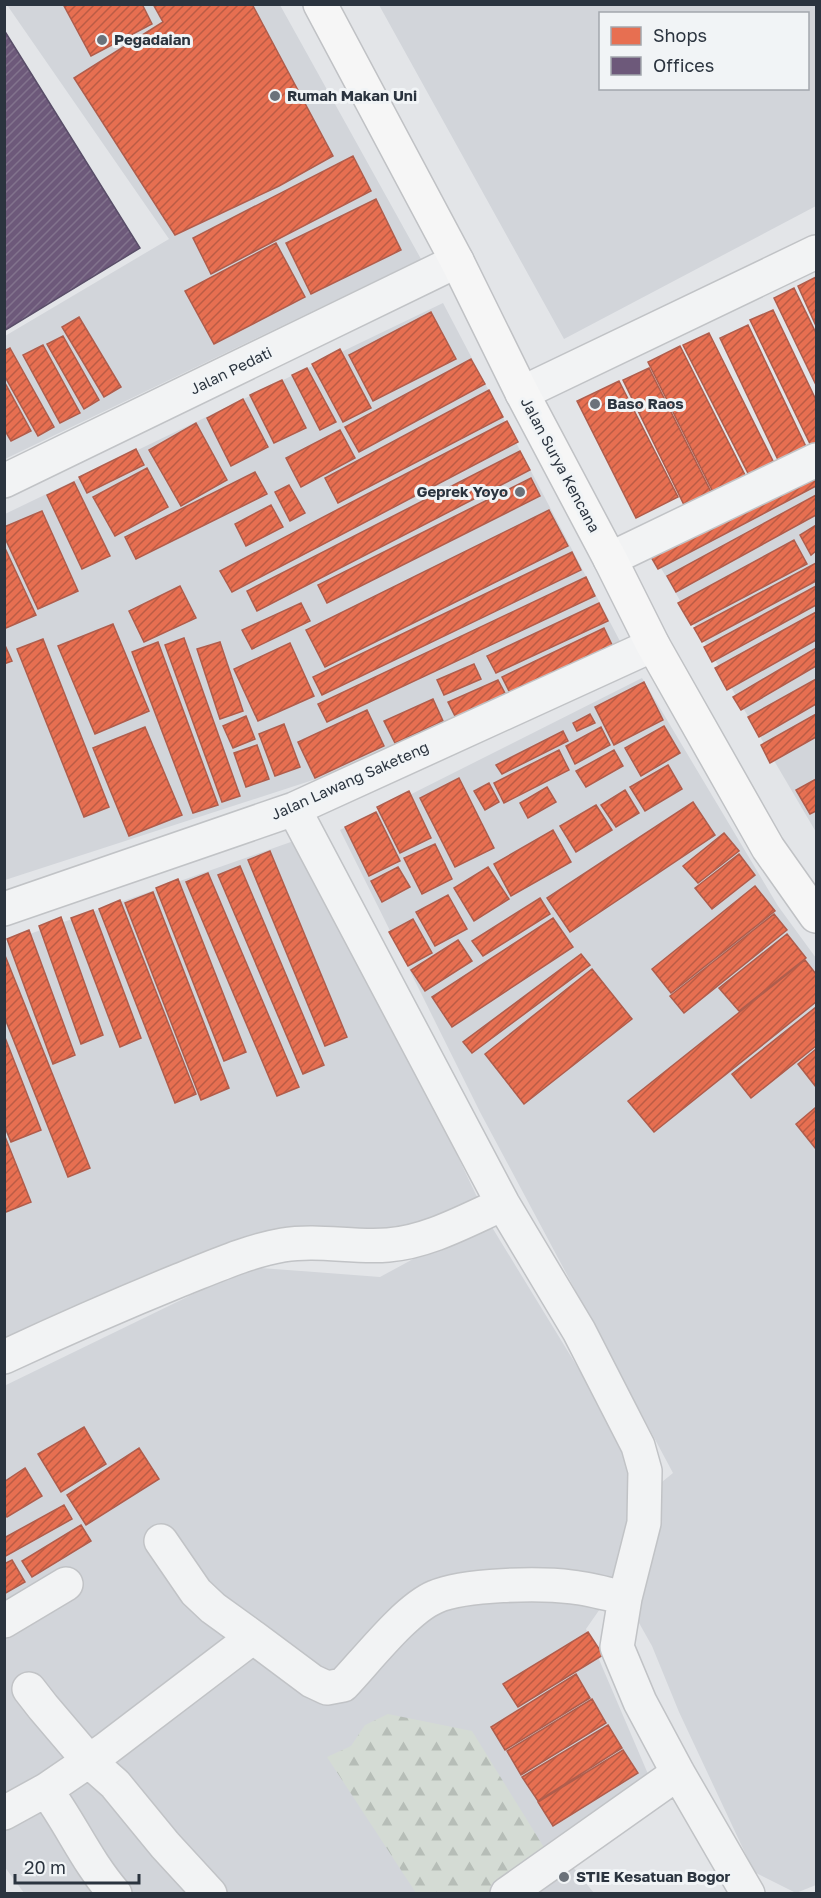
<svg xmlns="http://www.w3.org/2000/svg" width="821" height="1898" font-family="'Golos Text',sans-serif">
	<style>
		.built { fill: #d2d5da; fill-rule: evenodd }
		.forest { fill: url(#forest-firs) }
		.shops { fill: url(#shops-hatch); stroke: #af5d4c; stroke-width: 1.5 }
		.offices { fill: url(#offices-hatch); stroke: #594e68; stroke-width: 1.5 }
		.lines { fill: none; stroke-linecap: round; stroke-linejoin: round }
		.minor-casing { stroke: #c1c3c6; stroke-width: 36 }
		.major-casing { stroke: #c0c2c5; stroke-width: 36 }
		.minor { stroke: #f2f3f4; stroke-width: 33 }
		.major { stroke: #f6f6f6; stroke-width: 33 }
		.poi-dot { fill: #6b727a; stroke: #f1f4f6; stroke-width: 2 }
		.labels { text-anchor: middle; stroke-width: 6; stroke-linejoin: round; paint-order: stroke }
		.poi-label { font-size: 15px; font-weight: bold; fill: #2b343f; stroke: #f1f4f6; text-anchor: start }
		.street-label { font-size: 15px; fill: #2b343f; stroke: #f1f4f6 }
	</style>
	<defs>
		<pattern id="forest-firs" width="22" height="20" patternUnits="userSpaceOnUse" patternTransform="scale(1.5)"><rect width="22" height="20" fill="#d4dbd4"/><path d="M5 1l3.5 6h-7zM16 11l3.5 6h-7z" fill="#b6bdb7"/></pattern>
		<pattern id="shops-hatch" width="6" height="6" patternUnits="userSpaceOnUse" patternTransform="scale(1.5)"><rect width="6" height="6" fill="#e76f51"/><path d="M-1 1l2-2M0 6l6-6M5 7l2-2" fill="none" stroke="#bb5c45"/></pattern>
		<pattern id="offices-hatch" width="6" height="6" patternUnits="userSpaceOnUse" patternTransform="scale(1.5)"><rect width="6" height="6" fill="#6d597a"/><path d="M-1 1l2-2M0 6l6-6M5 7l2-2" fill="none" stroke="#82738d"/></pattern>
	</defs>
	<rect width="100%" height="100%" fill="#e3e5e8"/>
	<path class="built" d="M 7,5 L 280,5 L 421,259 L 5,459 L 5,336 L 169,239 Z
		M 379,5 L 816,5 L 816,206 L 564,339 ZM 600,14 L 808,14 L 808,88 L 600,88 Z
		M 443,303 L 623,647 L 430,742 L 5,880 L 5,514 Z
		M 816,468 L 816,832 L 648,546 Z
		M 642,678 L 778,906 L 816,958 L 816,1885 L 796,1893 L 754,1872 L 679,1712 L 652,1646 L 625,1598 L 611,1593 L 586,1629 L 654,1788 L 504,1893 L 24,1893 L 4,1866 L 4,1386 L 249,1267 L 380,1277 L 487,1219 L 630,1453 L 636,1503 L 673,1473 L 480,1112 L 340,830 Z
		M 305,837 L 479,1201 L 397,1241 L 237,1239 L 40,1321 L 5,1340 L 4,943 Z
		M 568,1861 L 594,1893 L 525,1894 Z"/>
	<path class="forest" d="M 388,1714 L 472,1731 L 561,1875 L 531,1893 L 416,1893 L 327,1757 L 351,1746 L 365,1725 Z"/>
	<path class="shops" d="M 63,4 L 142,4 L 152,24 L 91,56 Z
		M 153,4 L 252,4 L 333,156 L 279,186 L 175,235 L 74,78 L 163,22 Z
		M 353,156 L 371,191 L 211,274 L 193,238 Z
		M 376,199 L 401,250 L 311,294 L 286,243 Z
		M 276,243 L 305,297 L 214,344 L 185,291 Z
		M 816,277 L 816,326 L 798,286 Z
		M 794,288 L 816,333 L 816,385 L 774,298 Z
		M 773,310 L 816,400 L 816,450 L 814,452 L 750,320 Z
		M 431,312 L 456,359 L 373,401 L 349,355 Z
		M 79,317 L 121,387 L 104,397 L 62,327 Z
		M 748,325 L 808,451 L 780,464 L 720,338 Z
		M 709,333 L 779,473 L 754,485 L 683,345 Z
		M 63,336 L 99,400 L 84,409 L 47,344 Z
		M 43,345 L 80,413 L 60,423 L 23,355 Z
		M 680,346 L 750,485 L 717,500 L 648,362 Z
		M 10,348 L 54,427 L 38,436 L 4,375 L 4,351 Z
		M 340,349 L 371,408 L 343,422 L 312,364 Z
		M 471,359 L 485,384 L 359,452 L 345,427 Z
		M 307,368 L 336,422 L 320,430 L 292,375 Z
		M 649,368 L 714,498 L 687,511 L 623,380 Z
		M 282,380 L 306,428 L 274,443 L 250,395 Z
		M 4,381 L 31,431 L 11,441 L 4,429 Z
		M 619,381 L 678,497 L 636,518 L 577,401 Z
		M 489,390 L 503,417 L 338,503 L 325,478 Z
		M 243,399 L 268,447 L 231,466 L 207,418 Z
		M 507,421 L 518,442 L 232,592 L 220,571 Z
		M 196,423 L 227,480 L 181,506 L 149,450 Z
		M 340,430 L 355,458 L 301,487 L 286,458 Z
		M 136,449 L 144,465 L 87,493 L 79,477 Z
		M 520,451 L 530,470 L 257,611 L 247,591 Z
		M 816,461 L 816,486 L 658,569 L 647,550 Z
		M 147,468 L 168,507 L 115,536 L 93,497 Z
		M 255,472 L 267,494 L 136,559 L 125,537 Z
		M 531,478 L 540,496 L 327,603 L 318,585 Z
		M 74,482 L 110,556 L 82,569 L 47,495 Z
		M 289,485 L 305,513 L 290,521 L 275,492 Z
		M 816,495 L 816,515 L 676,592 L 667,576 Z
		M 271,505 L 283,527 L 246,546 L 235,524 Z
		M 549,510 L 568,546 L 325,667 L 306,630 Z
		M 42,511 L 78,591 L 38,609 L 4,536 L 4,527 Z
		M 816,525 L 816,551 L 811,555 L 800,535 Z
		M 794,540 L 807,564 L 691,625 L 678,603 Z
		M 4,546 L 36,615 L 6,628 L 4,624 Z
		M 572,552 L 581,570 L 322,695 L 313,677 Z
		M 816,563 L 816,581 L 702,642 L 694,628 Z
		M 586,577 L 595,596 L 327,722 L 318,704 Z
		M 180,586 L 196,618 L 144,642 L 129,611 Z
		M 816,586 L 816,605 L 712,662 L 704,647 Z
		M 301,603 L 310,621 L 252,649 L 242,630 Z
		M 599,603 L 608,621 L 496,673 L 487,656 Z
		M 816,612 L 816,640 L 727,690 L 715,668 Z
		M 113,624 L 149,711 L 95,734 L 58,646 Z
		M 604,628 L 613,647 L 511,695 L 502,677 Z
		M 184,638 L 240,796 L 222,802 L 165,645 Z
		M 43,639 L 109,807 L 84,817 L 17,649 Z
		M 158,642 L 218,805 L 193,813 L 132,652 Z
		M 220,642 L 243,711 L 220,719 L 197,649 Z
		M 4,643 L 12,661 L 4,664 Z
		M 290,643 L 314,696 L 258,721 L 234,669 Z
		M 816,648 L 816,666 L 741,710 L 733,697 Z
		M 474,664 L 481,679 L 444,695 L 437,680 Z
		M 816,679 L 816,704 L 759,737 L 748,717 Z
		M 498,680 L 507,697 L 457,720 L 448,702 Z
		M 644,682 L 663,720 L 614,745 L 595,707 Z
		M 433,699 L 443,721 L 395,743 L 384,721 Z
		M 367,710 L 384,746 L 315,778 L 298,742 Z
		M 590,714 L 595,723 L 577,731 L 573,723 Z
		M 816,714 L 816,737 L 770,763 L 761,745 Z
		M 246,716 L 255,739 L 233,748 L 223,726 Z
		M 284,724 L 300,767 L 275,776 L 259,734 Z
		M 664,726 L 680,753 L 641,776 L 625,748 Z
		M 145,727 L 182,815 L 129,836 L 93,748 Z
		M 601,727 L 610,745 L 575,764 L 566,746 Z
		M 563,731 L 568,741 L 502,774 L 496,765 Z
		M 257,745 L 269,779 L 246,787 L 234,753 Z
		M 559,750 L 569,770 L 504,803 L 494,783 Z
		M 614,750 L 623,766 L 586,787 L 576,771 Z
		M 668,765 L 682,789 L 645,811 L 630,787 Z
		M 459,778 L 494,848 L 455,867 L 420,798 Z
		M 816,779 L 816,811 L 810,814 L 796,790 Z
		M 489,783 L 499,802 L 485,810 L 474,791 Z
		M 547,787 L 556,802 L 528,818 L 520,803 Z
		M 625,790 L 639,813 L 616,827 L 601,805 Z
		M 409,791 L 431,838 L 400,853 L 377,807 Z
		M 693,802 L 715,835 L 570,932 L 547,898 Z
		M 596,805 L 612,830 L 576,852 L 560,826 Z
		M 376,812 L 400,861 L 369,876 L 345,827 Z
		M 553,830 L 571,862 L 511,896 L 494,864 Z
		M 724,833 L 739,851 L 698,883 L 683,866 Z
		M 435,844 L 452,879 L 422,894 L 404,858 Z
		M 270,851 L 347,1037 L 325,1046 L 248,860 Z
		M 739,854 L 755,875 L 712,909 L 695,888 Z
		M 240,866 L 324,1065 L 303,1074 L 218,875 Z
		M 398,867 L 410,887 L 382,902 L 371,881 Z
		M 488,867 L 509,899 L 474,921 L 454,888 Z
		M 208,873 L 299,1087 L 277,1096 L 186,882 Z
		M 178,879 L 246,1052 L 224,1061 L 156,888 Z
		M 755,886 L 775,911 L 671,993 L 652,969 Z
		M 153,892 L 229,1088 L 201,1100 L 125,903 Z
		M 448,895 L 467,929 L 435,946 L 416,912 Z
		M 540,898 L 550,914 L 483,956 L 472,941 Z
		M 120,900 L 196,1094 L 175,1103 L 99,909 Z
		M 93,910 L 141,1038 L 120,1047 L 71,918 Z
		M 774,914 L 787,930 L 684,1013 L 670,996 Z
		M 61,917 L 103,1035 L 81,1044 L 39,926 Z
		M 553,918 L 573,947 L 452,1027 L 432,997 Z
		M 413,919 L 432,953 L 408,966 L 389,932 Z
		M 29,930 L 75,1055 L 53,1064 L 7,939 Z
		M 787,934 L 806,958 L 739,1011 L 719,988 Z
		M 458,940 L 472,961 L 425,991 L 411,970 Z
		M 4,953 L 90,1168 L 68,1177 L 4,1016 Z
		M 581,954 L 590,965 L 472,1053 L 463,1042 Z
		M 805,960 L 816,974 L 816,1002 L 654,1132 L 628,1101 Z
		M 592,969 L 632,1019 L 524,1104 L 485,1054 Z
		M 816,1007 L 816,1046 L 751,1098 L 732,1074 Z
		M 4,1035 L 41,1130 L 11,1142 L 4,1125 Z
		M 816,1049 L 816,1087 L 798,1064 Z
		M 816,1107 L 816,1149 L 796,1124 Z
		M 4,1134 L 31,1202 L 6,1212 L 4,1208 Z
		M 84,1427 L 106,1464 L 61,1492 L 38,1454 Z
		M 139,1448 L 159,1479 L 86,1525 L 67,1495 Z
		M 25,1468 L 42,1496 L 7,1517 L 4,1513 L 4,1482 Z
		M 64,1505 L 72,1519 L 4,1557 L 4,1538 Z
		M 81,1525 L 91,1541 L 32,1577 L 22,1561 Z
		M 12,1560 L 25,1582 L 4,1594 L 4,1564 Z
		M 588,1632 L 603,1655 L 518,1707 L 503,1684 Z
		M 576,1674 L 590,1698 L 505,1750 L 491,1727 Z
		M 592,1699 L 606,1723 L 521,1775 L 507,1751 Z
		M 608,1725 L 622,1748 L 538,1801 L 522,1777 Z
		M 623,1750 L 638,1773 L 553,1826 L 538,1802 Z"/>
	<path class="offices" d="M 4,30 L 140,248 L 4,331 Z"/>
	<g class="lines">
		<defs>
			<path id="minor" d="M 522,393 L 816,252
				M 4,481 L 457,261
				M 610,559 L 816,460
				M 294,809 L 503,1204 L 579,1331 L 638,1446 L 645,1471 L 644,1523 L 625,1598 L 617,1647 L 640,1702 L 678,1773 L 748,1894
				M 4,909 L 294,809 L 653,645
				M 4,1357 C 62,1330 121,1304 180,1280 C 213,1267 248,1251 283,1245 C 318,1239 353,1248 388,1245 C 428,1242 467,1220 503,1204
				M 4,1621 L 66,1584
				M 253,1637 L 312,1681 L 327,1688 L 343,1685 C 366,1661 406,1609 435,1597 C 464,1584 540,1583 572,1587 C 590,1589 608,1594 625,1598
				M 29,1689 L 43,1707 L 89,1761 L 115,1784 L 165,1845 L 210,1894
				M 46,1790 C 71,1824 87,1862 115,1894
				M 4,1813 L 46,1790 L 106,1749 L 253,1637 L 213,1608 L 196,1592 L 161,1541
				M 507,1894 L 678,1773"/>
			<path id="major" d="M 320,4 L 457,261 L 522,393 L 610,559 L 653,645 L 768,848 L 816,916"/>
		</defs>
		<use href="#minor" class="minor-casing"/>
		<use href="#major" class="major-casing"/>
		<use href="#minor" class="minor"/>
		<use href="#major" class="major"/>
	</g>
	<g class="poi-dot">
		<circle cx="102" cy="40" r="6"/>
		<circle cx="275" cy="96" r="6"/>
		<circle cx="595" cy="404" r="6"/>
		<circle cx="520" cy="492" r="6"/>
		<circle cx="564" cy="1877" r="6"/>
	</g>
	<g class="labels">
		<g class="poi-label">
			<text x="114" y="45">Pegadaian</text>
			<text x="287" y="101">Rumah Makan Uni</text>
			<text x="607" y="409">Baso Raos</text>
			<text x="508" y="497" text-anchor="end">Geprek Yoyo</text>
			<text x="576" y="1882">STIE Kesatuan Bogor</text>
		</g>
		<g class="street-label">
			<text transform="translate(231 371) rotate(-26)" y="5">Jalan Pedati</text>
			<text transform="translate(560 465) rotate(62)" y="5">Jalan Surya Kencana</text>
			<text transform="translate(350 781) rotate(-24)" y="5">Jalan Lawang Saketeng</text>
		</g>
	</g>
	<rect width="821" height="1898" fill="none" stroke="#2b343f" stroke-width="12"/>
	<rect x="599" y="12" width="210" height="78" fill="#f1f4f6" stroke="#a2a7ad" stroke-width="1.5"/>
	<rect x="611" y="27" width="30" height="18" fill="#e76f51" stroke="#a2a7ad" stroke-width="1.5"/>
	<text x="653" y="42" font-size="18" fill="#2b343f">Shops</text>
	<rect x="611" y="57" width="30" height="18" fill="#6d597a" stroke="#a2a7ad" stroke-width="1.5"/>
	<text x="653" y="72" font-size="18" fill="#2b343f">Offices</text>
	<path d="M15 1874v9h124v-9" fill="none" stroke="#2b343f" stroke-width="3"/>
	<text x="24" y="1874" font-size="18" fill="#2b343f" stroke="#f1f4f6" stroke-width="4.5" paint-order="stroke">20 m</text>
</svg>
